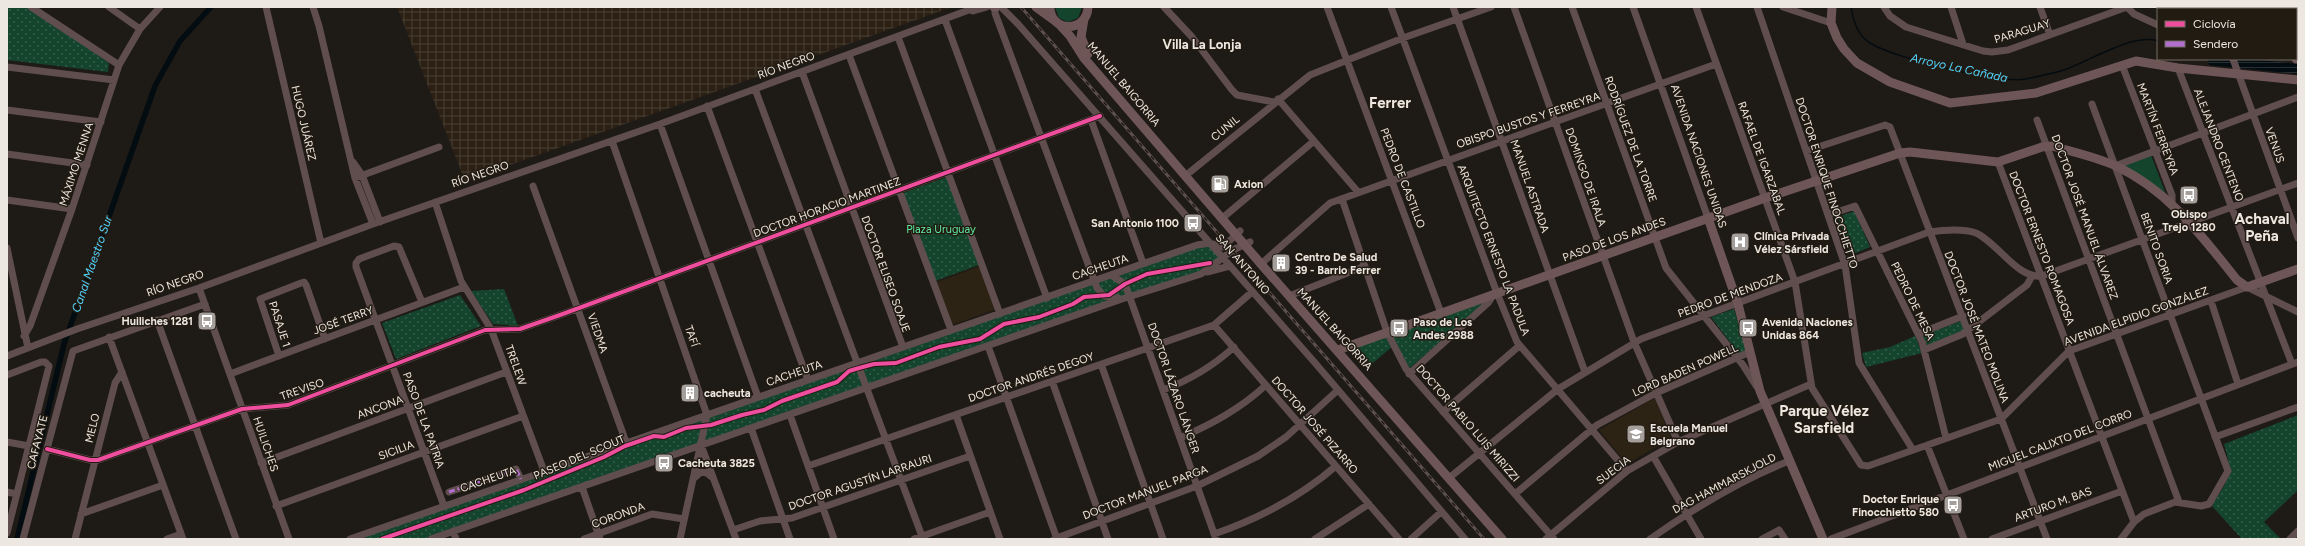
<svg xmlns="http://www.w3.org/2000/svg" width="2305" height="546" font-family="Figtree,sans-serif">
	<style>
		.built { fill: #2c2314 }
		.industrial { fill: url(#industrial-grid) }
		.grass { fill: #14442c }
		.park { fill: url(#park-dots) }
		.water { fill: url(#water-rules) }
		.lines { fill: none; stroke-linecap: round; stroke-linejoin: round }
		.stream { stroke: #030c11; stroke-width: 1.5 }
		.canal { stroke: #030c11; stroke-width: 5.5 }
		.minor { stroke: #604e4e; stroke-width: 7 }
		.major { stroke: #6e5657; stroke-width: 9 }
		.rail-casing { stroke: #5d5150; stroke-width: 3 }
		.rail { stroke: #221b12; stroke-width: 1.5; stroke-dasharray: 4.5; stroke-linecap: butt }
		.quiet { stroke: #b36fd0; stroke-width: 3; stroke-dasharray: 6 3; stroke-linecap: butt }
		.cycleway-casing { stroke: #221b12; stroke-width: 6 }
		.cycleway { stroke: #ef4d9e; stroke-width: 4 }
		.labels { text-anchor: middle; stroke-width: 3; stroke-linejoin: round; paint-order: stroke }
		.street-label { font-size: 11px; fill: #ece7e1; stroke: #221b12 }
		.poi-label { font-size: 11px; font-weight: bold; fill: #ece7e1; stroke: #221b12; text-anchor: start }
		.park-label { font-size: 11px; fill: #5ee7a0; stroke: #221b12 }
		.water-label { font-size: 12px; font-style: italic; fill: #52d2fc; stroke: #221b12 }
		.quarter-label { font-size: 13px; font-weight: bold; fill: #ece7e1; stroke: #221b12 }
		.district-label { font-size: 15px; font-weight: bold; fill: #ece7e1; stroke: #221b12 }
	</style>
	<defs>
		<pattern id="industrial-grid" width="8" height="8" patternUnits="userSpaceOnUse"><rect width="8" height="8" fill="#2b2013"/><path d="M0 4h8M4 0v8" fill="none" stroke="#4a4035"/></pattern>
		<pattern id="park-dots" width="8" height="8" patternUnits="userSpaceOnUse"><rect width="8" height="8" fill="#14442c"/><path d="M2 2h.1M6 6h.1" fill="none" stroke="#365f4a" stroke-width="1.8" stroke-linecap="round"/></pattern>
		<pattern id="water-rules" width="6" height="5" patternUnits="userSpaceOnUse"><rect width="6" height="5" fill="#030c11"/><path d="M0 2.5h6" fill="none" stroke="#282f33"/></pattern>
	</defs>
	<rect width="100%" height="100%" fill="#1e1a16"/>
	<path class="built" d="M 980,266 L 996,309 L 952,325 L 937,282 Z
		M 1655,398 L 1671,438 L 1627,464 L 1599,430 Z"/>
	<path class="industrial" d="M 397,7 L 952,7 L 465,181 Z"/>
	<path class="grass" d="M 1055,7 L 1082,7 L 1078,18 L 1068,22 L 1059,18 Z
		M 2151,155 L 2167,197 L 2123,166 Z"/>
	<path class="park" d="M 7,7 L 28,7 L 109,63 L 108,72 L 7,60 Z
		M 947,177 L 979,265 L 935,281 L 903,193 Z
		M 1854,211 L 1870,247 L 1851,255 L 1838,217 Z
		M 1210,243 L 1223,258 L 1206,271 L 431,539 L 350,539 Z
		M 504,289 L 518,326 L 493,324 L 471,291 Z
		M 460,295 L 481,326 L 396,359 L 382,323 Z
		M 1486,301 L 1410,368 L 1408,367 L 1392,335 Z
		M 1734,309 L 1746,351 L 1739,354 L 1711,317 Z
		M 1961,321 L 1964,330 L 1926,346 L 1922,336 Z
		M 1915,336 L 1922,353 L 1866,367 L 1862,353 L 1890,347 Z
		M 1385,337 L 1393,346 L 1367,368 L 1351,348 Z
		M 2298,415 L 2298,490 L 2264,522 L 2281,539 L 2242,539 L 2212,506 C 2229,476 2234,478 2224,444 Z"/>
	<path class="water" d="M 2208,59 L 2251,59 L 2298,64 L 2298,74 L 2209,65 Z"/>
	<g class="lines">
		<path class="stream" d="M 1851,7 C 1853,20 1858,36 1870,43 C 1893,58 2000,84 2026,79 C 2038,76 2052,74 2064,70 C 2090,61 2132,33 2158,41"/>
		<path class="canal" d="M 17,539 L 64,344 L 155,86 L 180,41 L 211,7"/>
		<path class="minor" d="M 31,7 L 119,65
			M 109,7 L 140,29
			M 266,7 L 321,243
			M 313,7 L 319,26 L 355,178 L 373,224
			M 995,7 L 995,13 L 1097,288 L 1104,296 L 1118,298
			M 1001,7 L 1018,24 L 1316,364 L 1465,539
			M 1164,7 L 1192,37 L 1232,90 L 1237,95 L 1274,102
			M 1327,7 L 1441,313
			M 1391,7 L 1497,293 L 1517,342 L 1627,471
			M 1453,7 L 1585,372
			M 1514,7 L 1634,342 L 1678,442
			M 1572,7 L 1666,268 L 1743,365 L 1757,387
			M 1633,7 L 1708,218
			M 1696,7 L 1795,282 L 1812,388 L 1861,465 L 1868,466 L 2001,419 L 2069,351 L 2247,287 L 2298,312
			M 1757,7 L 1845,265 L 1859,363 L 1913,450
			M 1783,7 L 1831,23
			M 1884,7 L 1890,16 L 1906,27 L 1983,51 L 1992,52 L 2008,50 L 2127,7
			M 1951,7 L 1963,44
			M 2040,7 L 2050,35
			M 2127,7 L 2134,14 L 2158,25
			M 2214,7 L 2215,9
			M 973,11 L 987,7
			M 2296,12 L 2298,12
			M 945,20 L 1047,298
			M 898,37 L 1000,314
			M 849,55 L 951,330
			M 2233,59 L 2298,238
			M 2122,65 L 2172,195 L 2172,202
			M 7,67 L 114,80
			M 2178,68 L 2292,364
			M 802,72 L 903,347
			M 755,89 L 923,539
			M 1278,99 L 1358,192
			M 2092,104 L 2228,471 L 2209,504 L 2201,506 L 2175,502 L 2144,514 L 2134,522 L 2121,539
			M 707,106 L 808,380
			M 7,110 L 101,122
			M 1091,120 L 1143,263
			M 2037,120 L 2179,502
			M 660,124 L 758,397
			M 612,141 L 707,415 L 680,539
			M 1806,151 L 1885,125 L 1890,127 L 2047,539
			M 7,154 L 87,165
			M 353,162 L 362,175 L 380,222
			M 1998,162 L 2134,522
			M 2115,166 L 2298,97
			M 1190,172 L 1310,75 L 1403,38 L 1491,7
			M 355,178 L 439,147
			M 533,186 L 626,442
			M 1342,199 L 1387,332 L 1406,369 L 1554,539
			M 7,200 L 72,209
			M 435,202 L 461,281 L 491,329 L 544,471
			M 1226,215 L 1314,141
			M 1828,215 L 1855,206 L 1922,342 L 1946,438
			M 7,248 L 28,348
			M 1261,264 L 1330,203 L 1716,64
			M 1207,272 L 1230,266
			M 1111,275 L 1125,284 L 1216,539
			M 199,288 L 289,539
			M 1289,296 L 1365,266
			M 2211,301 L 2238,384
			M 422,302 L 399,247 L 394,246 L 359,259 L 356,263 L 356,267 L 444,506
			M 157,320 L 236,539
			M 1214,325 L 1399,539
			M 1918,334 L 1963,316
			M 24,336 L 30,326 L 72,209 L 119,65 L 140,29 L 160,7
			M 109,337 L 183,539
			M 988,346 L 1057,539
			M 1924,350 L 1963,334 L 2027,285 L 2032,276
			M 7,356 L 77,329 L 199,288 L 373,224 L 660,124 L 977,7
			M 279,356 L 260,299 L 301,283 L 304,282 L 306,285 L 325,339
			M 1101,364 L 1163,539
			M 230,374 L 464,287
			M 1409,374 L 1488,303 L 1494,294
			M 7,375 L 41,362 L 45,362 L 49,366 L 7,533
			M 1052,381 L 1108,539
			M 1163,390 C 1190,380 1212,367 1234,347
			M 1443,412 L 1519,346
			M 790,415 L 834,539
			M 956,415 L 1000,539
			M 751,428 L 790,539
			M 2215,437 L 2298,407
			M 1180,438 C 1212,424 1240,409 1266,385
			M 7,442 L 29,446
			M 701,445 L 736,539
			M 1927,445 L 1964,539
			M 47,449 L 90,460 L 98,460 L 242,409 L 288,405 L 485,330 L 520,329 L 560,315 L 1100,116
			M 1653,456 L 1701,539
			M 261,463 L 506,372
			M 808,466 L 1214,325 L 1252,292
			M 694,478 L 701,472 L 707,473 L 713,478
			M 1449,478 L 1558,389 L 1641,339 L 1929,232 C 1943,230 1962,228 1976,233 C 1998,243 2017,279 2042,276 L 2298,183
			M 582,487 L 600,539
			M 7,492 L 17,494
			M 449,492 L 516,469 L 521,479
			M 1515,494 L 1597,425 L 1656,393 L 1750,352
			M 276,506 L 523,416
			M 81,514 L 163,485
			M 733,530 L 760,521 L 792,518 L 970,456
			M 453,531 L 456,539
			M 1214,534 C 1258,519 1301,496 1336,466
			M 23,539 L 73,351 L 205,304
			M 75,539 L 115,383 L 122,372
			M 167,539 L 181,534
			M 350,539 L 1197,245 L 1210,243 L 1223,247 L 1240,231
			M 431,539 L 1122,299 L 1201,274 L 1233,250 L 1250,242
			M 584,539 L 652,514 L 684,519
			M 914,539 L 990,512
			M 1054,539 L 1197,486 L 1258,456 L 1286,437 L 1338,390
			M 1315,539 L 1369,504
			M 1411,539 L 1441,512
			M 1546,539 L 1627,471 L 1678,442 L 1811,384
			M 1650,539 C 1693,509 1740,480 1789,461
			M 1762,539 L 1779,530 L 1785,539
			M 1831,539 L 2298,362
			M 1992,539 L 2122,491
			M 2290,539 L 2298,531"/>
		<path class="major" d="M 994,7 L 996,7
			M 1036,7 L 1054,20
			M 1050,7 C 1050,33 1087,33 1088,7
			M 1832,7 L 1831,23 L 1837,38 L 1844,49 L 1857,63 L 1890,82 L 1950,103 L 2036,93 L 2136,61 L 2178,68 L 2298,80
			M 1084,19 L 1081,37 L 1088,54
			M 1059,24 L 1070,36 L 1084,58 L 1261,264 L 1502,539
			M 2296,59 L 2298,59
			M 1708,218 L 1738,304 L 1760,391 L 1823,539
			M 1338,350 L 1765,198 L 1900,153 L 1910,152 L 1998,162 L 2042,147 L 2052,146 C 2073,152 2096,157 2116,166 C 2169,191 2201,235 2237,280 L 2247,287 L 2298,269"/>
		<defs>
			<path id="rail" d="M 1021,7 L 1484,539"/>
		</defs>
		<use href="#rail" class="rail-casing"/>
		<use href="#rail" class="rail"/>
		<path class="quiet" d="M 449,492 L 516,469 L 521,479"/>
		<defs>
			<path id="cycleway" d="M 47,449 L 90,460 L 98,460 L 242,409 L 288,405 L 485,330 L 520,329 L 560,315 L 1100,116
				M 382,539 L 524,490 L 604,457 L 625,446 L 654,436 L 664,437 L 686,428 L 711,425 L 742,415 L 764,410 L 782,401 L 837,382 L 849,371 L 859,368 L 874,364 L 896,363 L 939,347 L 980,339 L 1004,324 L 1039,317 L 1073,304 L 1084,297 L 1109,295 L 1125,284 L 1147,274 L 1210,263"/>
		</defs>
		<use href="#cycleway" class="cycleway-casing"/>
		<use href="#cycleway" class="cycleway"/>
	</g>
	<defs>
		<symbol id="fuel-square" viewBox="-11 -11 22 22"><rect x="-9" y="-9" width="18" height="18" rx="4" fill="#a49f9a" stroke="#221b12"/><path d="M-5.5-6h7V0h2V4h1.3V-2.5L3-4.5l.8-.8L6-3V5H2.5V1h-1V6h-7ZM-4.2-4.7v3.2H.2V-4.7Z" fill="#fff"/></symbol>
		<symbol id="bus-square" viewBox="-11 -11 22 22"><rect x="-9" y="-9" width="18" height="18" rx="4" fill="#a49f9a" stroke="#221b12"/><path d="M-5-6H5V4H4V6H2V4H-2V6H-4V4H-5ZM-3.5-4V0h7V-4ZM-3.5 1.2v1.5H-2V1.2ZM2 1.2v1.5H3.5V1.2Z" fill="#fff"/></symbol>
		<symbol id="hospital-square" viewBox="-11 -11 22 22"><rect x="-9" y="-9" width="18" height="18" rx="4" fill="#a49f9a" stroke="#221b12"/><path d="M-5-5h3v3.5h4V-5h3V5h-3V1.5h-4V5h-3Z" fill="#fff"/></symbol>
		<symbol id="building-square" viewBox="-11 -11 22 22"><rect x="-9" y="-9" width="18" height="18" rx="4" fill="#a49f9a" stroke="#221b12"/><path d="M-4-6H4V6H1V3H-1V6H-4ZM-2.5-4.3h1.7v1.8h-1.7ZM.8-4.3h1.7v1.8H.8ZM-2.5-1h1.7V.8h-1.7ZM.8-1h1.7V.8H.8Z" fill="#fff"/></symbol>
		<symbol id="school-square" viewBox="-11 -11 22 22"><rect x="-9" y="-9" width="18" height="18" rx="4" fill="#a49f9a" stroke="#221b12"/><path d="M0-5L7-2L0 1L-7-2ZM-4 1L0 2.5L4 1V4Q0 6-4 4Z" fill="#fff"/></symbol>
	</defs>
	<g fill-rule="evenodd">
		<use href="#fuel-square" x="1209" y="173" width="22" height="22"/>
		<use href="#bus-square" x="2178" y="184" width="22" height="22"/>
		<use href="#bus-square" x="1182" y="212" width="22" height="22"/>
		<use href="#hospital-square" x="1729" y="231" width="22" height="22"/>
		<use href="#building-square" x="1270" y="252" width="22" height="22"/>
		<use href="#bus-square" x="196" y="310" width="22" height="22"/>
		<use href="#bus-square" x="1388" y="317" width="22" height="22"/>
		<use href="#bus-square" x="1737" y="317" width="22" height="22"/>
		<use href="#building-square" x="679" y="382" width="22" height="22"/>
		<use href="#school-square" x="1625" y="423" width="22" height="22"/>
		<use href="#bus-square" x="653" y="452" width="22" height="22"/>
		<use href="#bus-square" x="1942" y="494" width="22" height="22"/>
	</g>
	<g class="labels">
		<g class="street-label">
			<text transform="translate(2022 31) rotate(-17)" y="4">PARAGUAY</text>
			<text transform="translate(786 65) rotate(-20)" y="4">RÍO NEGRO</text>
			<text transform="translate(1124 84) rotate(50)" y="4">MANUEL BAIGORRIA</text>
			<text transform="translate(1528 120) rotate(-19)" y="4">OBISPO BUSTOS Y FERREYRA</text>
			<text transform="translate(304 123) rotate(77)" y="4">HUGO JUÁREZ</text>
			<text transform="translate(1225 128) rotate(-39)" y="4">CUNIL</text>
			<text transform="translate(2158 129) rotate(69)" y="4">MARTÍN FERREYRA</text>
			<text transform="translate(1631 139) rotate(70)" y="4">RODRÍGUEZ DE LA TORRE</text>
			<text transform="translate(2219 145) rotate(69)" y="4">ALEJANDRO CENTENO</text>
			<text transform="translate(2275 145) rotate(70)" y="4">VENUS</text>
			<text transform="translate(1699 156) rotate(71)" y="4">AVENIDA NACIONES UNIDAS</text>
			<text transform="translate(1762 158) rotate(70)" y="4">RAFAEL DE IGARZABAL</text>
			<text transform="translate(76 164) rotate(-72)" y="4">MÁXIMO MENNA</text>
			<text transform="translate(480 174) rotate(-19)" y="4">RÍO NEGRO</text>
			<text transform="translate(1586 177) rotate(71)" y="4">DOMINGO DE IRALA</text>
			<text transform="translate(1403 178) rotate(69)" y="4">PEDRO DE CASTILLO</text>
			<text transform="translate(1827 183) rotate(72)" y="4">DOCTOR ENRIQUE FINOCCHIETTO</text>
			<text transform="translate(1530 186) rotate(71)" y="4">MANUEL ASTRADA</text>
			<text transform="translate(827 207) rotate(-20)" y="4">DOCTOR HORACIO MARTINEZ</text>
			<text transform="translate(2085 217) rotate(70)" y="4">DOCTOR JOSÉ MANUEL ÁLVAREZ</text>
			<text transform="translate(1614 239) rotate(-20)" y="4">PASO DE LOS ANDES</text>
			<text transform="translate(2042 248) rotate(69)" y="4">DOCTOR ERNESTO ROMAGOSA</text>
			<text transform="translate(2157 248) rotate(70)" y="4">BENITO SORIA</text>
			<text transform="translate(1494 250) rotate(69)" y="4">ARQUITECTO ERNESTO LA PADULA</text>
			<text transform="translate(1243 264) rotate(49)" y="4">SAN ANTONIO</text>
			<text transform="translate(1100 267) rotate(-19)" y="4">CACHEUTA</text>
			<text transform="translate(886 274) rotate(70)" y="4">DOCTOR ELISEO SOAJE</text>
			<text transform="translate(175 283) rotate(-19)" y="4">RÍO NEGRO</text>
			<text transform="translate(1730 295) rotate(-20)" y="4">PEDRO DE MENDOZA</text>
			<text transform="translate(1913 301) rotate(64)" y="4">PEDRO DE MESA</text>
			<text transform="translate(2136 316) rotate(-20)" y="4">AVENIDA ELPIDIO GONZÁLEZ</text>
			<text transform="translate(343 320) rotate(-20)" y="4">JOSÉ TERRY</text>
			<text transform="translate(280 324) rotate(72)" y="4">PASAJE 1</text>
			<text transform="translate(1977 327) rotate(69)" y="4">DOCTOR JOSÉ MATEO MOLINA</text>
			<text transform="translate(1335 329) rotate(48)" y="4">MANUEL BAIGORRIA</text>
			<text transform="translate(598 333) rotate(71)" y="4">VIEDMA</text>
			<text transform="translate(692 336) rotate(71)" y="4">TAFÍ</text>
			<text transform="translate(516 365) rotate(70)" y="4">TRELEW</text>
			<text transform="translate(1685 370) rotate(-24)" y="4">LORD BADEN POWELL</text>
			<text transform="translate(794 373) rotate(-19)" y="4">CACHEUTA</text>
			<text transform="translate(1031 377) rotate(-19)" y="4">DOCTOR ANDRÉS DEGOY</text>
			<text transform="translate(1174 388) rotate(71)" y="4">DOCTOR LÁZARO LÁNGER</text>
			<text transform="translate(302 389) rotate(-19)" y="4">TREVISO</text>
			<text transform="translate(380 407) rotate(-20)" y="4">ANCONA</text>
			<text transform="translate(424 420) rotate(70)" y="4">PASO DE LA PATRIA</text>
			<text transform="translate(1468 423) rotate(49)" y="4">DOCTOR PABLO LUIS MIRIZZI</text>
			<text transform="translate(1315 425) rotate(49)" y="4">DOCTOR JOSÉ PIZARRO</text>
			<text transform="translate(92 428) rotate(-76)" y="4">MELO</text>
			<text transform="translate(2060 440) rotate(-21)" y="4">MIGUEL CALIXTO DEL CORRO</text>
			<text transform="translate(37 442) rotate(-76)" y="4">CAFAYATE</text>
			<text transform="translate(266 444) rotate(71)" y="4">HUILICHES</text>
			<text transform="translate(396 450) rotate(-20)" y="4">SICILIA</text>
			<text transform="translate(579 457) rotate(-23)" y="4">PASEO DEL SCOUT</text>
			<text transform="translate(1613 470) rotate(-37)" y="4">SUECIA</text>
			<text transform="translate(488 479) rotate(-19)" y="4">CACHEUTA</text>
			<text transform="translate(860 482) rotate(-19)" y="4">DOCTOR AGUSTÍN LARRAURI</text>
			<text transform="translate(1724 483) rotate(-28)" y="4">DAG HAMMARSKJOLD</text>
			<text transform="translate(1145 492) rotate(-21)" y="4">DOCTOR MANUEL PARGA</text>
			<text transform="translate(2053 504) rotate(-20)" y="4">ARTURO M. BAS</text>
			<text transform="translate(618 515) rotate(-20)" y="4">CORONDA</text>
		</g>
		<g class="poi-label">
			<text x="1234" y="188">Axion</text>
			<text x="2189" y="218" text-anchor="middle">Obispo<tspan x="2189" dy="13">Trejo 1280</tspan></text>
			<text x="1179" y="227" text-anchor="end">San Antonio 1100</text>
			<text x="1754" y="240">Clínica Privada<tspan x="1754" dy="13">Vélez Sársfield</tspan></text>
			<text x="1295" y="261">Centro De Salud<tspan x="1295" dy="13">39 - Barrio Ferrer</tspan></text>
			<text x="193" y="325" text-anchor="end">Huiliches 1281</text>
			<text x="1413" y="326">Paso de Los<tspan x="1413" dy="13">Andes 2988</tspan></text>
			<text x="1762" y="326">Avenida Naciones<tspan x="1762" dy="13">Unidas 864</tspan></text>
			<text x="704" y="397">cacheuta</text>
			<text x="1650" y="432">Escuela Manuel<tspan x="1650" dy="13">Belgrano</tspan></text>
			<text x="678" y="467">Cacheuta 3825</text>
			<text x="1939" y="503" text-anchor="end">Doctor Enrique<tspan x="1939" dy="13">Finocchietto 580</tspan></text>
		</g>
		<g class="park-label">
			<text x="941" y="233">Plaza Uruguay</text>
		</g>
		<g class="water-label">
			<text transform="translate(1959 68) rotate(12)" y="4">Arroyo La Cañada</text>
			<text transform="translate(92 264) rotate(-71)" y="4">Canal Maestro Sur</text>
		</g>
		<g class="quarter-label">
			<text x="1202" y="49">Villa La Lonja</text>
		</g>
		<g class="district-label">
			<text x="1390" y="108">Ferrer</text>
			<text x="2262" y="224">Achaval<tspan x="2262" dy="17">Peña</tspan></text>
			<text x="1824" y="416">Parque Vélez<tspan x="1824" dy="17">Sarsfield</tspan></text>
		</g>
	</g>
	<rect width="2305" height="546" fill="none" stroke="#ece7e1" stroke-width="16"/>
	<rect x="2157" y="8" width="140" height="52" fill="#221b12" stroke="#736d65"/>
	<rect x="2165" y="21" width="20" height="6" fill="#ef4d9e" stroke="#736d65"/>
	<text x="2193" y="28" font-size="12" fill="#ece7e1">Ciclovía</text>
	<rect x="2165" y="41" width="20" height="6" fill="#b36fd0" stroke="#736d65"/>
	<text x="2193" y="48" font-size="12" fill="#ece7e1">Sendero</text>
</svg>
